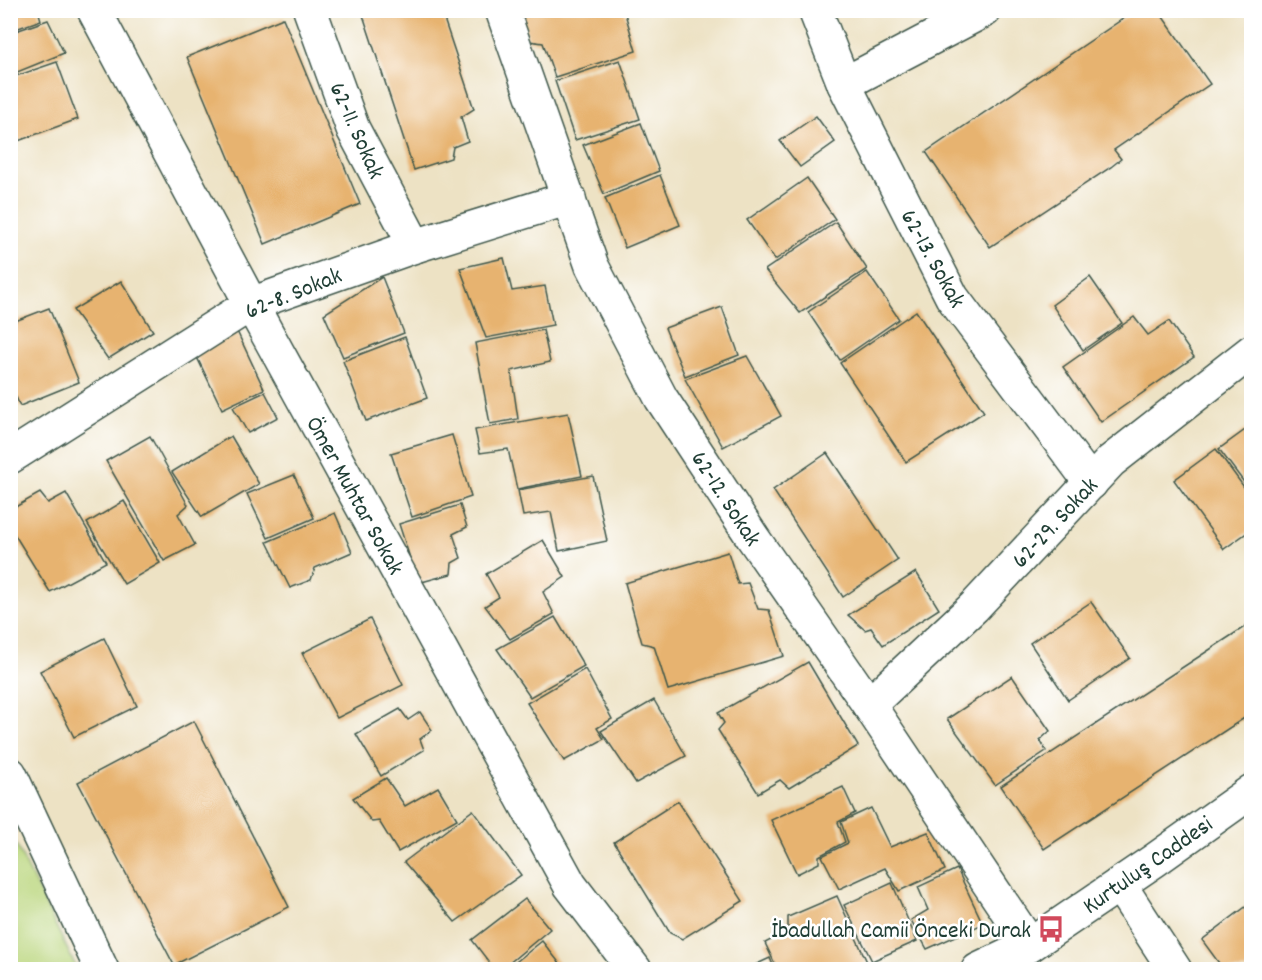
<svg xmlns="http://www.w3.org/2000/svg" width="1262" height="980" font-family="Dekko,sans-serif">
  <rect width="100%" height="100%" fill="#fff"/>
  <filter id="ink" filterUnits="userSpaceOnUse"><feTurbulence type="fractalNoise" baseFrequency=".0167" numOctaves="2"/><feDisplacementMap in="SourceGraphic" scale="12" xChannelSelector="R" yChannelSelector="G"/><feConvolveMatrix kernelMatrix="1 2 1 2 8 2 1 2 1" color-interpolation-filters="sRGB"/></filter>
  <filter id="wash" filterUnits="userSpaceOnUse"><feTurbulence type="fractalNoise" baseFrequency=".008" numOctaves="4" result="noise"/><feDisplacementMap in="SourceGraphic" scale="24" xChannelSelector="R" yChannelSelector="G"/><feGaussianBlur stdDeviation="1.35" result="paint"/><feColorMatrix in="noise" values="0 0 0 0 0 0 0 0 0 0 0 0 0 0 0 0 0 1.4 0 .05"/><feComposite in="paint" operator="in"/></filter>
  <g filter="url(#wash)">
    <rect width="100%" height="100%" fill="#ede2c4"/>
    <!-- green -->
    <path fill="#b9d57b" stroke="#6c8958" stroke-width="1.5" d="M11,834L77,969H11Z"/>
    <g id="blocks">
      <!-- building -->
      <g fill="#e7b370">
        <path d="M10,10H38L41,20L10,31Z"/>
        <path d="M365,10H441L474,109L461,117L468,141L453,147L451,158L414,170L362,12Z"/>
        <path d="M537,10H624L636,51L555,77L543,43L529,41L521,15Z"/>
        <path d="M1136,10H1158L1210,84L1114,150L1121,159L1111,167L990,247L926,152Z"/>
        <path d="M283,18L360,204L265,244L187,57Z"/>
        <path d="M48,20L64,53L10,75V33Z"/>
        <path d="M620,60L640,119L575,140L555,81Z"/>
        <path d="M57,62L78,119L10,144V78Z"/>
        <path d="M816,116L835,142L800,167L780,141Z"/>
        <path d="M641,123L659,171L604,194L583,145Z"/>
        <path d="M660,175L680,225L625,248L605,198Z"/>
        <path d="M807,178L835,219L775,260L747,220Z"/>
        <path d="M836,222L867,269L800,313L765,270Z"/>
        <path d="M504,258L512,291L545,286L553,325L486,338L460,268Z"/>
        <path d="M867,272L899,319L840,360L808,312Z"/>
        <path d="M382,277L404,333L343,357L324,314Z"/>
        <path d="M1090,277L1122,323L1083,350L1052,305Z"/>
        <path d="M121,281L153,331L108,359L73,310Z"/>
        <path d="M722,307L739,355L685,376L665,328Z"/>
        <path d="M49,308L79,382L20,406L10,383V323Z"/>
        <path d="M916,311L984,412L906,462L840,363Z"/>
        <path d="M1134,317L1148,335L1169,321L1194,357L1101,422L1063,367Z"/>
        <path d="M235,327L264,389L222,409L193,349Z"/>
        <path d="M543,330L550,362L511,371L518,419L490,424L475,343Z"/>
        <path d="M405,337L427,398L366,421L343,361Z"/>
        <path d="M747,356L781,416L723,447L685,379Z"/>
        <path d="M265,392L278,417L248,433L233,407Z"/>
        <path d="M568,413L582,476L517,489L508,449L480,453L475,430Z"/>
        <path d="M1252,425V493L1219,449Z"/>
        <path d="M452,435L471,497L412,517L391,453Z"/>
        <path d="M150,436L188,505L178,514L195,545L164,561L106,461Z"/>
        <path d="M231,436L259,484L202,517L172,472Z"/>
        <path d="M1216,449L1252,498V529L1224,549L1174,480Z"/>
        <path d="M827,453L898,560L843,597L773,490Z"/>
        <path d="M294,475L314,518L268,538L247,494Z"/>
        <path d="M593,476L607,541L559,551L551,512L523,516L518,490Z"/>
        <path d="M40,493L48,503L66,493L106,562L50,592L10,527V510Z"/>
        <path d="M124,501L160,563L124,584L87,523Z"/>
        <path d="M460,505L467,527L453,534L461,558L452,563L451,574L418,583L399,524Z"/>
        <path d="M335,513L352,552L315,568L311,580L290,588L267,542Z"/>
        <path d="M543,540L565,577L543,592L554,614L510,639L485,606L499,597L486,574Z"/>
        <path d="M728,552L738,584L748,583L758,609L769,610L784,656L668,690L654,646L642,643L625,583Z"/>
        <path d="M916,572L939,609L883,645L871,628L865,630L848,615Z"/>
        <path d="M1091,602L1130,658L1068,700L1030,643Z"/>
        <path d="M555,617L584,666L530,697L497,649Z"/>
        <path d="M370,619L403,685L337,718L302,653Z"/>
        <path d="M1252,622V713L1044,849L1001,786Z"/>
        <path d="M104,638L137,706L74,737L40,671Z"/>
        <path d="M808,662L858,746L789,788L780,780L758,793L718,730L724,723L718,713Z"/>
        <path d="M585,669L612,719L597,728L604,739L564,761L527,703Z"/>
        <path d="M1012,676L1050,731L1040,740L1046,751L995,785L947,719Z"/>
        <path d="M654,700L686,756L636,783L601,731Z"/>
        <path d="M400,709L408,720L420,712L432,730L420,739L424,750L381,776L356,734Z"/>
        <path d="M194,721L289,907L174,965L78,782Z"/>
        <path d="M386,778L405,806L438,787L457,819L398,852L379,821L372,822L353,798Z"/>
        <path d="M843,787L855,813L838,822L845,842L819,856V863L797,874L771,820Z"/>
        <path d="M678,801L743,901L682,939L670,933L614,842Z"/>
        <path d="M871,808L890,847L928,832L945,870L899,891L885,868L839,889L822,856L848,843L841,822Z"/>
        <path d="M473,810L521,875L455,922L404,862Z"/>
        <path d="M957,869L983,924L927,949L911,920L928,910L918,887Z"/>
        <path d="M892,883L917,941L872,961L844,905Z"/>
        <path d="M837,896L867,962L852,970H778L765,943L788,931V917Z"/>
        <path d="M525,899L550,929L501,970H495L472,940Z"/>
        <path d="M1252,902V970H1224L1202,940Z"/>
        <path d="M542,941L565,970H506Z"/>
        <path d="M770,958L775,970H744Z"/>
      </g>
    </g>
  </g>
  <g filter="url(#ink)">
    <use href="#blocks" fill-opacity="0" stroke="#3e564a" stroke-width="1.5"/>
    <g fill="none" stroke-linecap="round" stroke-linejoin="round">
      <defs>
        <g id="minor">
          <path d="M94,10L251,304L570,885L635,970"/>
          <path d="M310,10L353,129L415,246"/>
          <path d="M502,10L592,266L661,398L753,538L869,705L1030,945"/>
          <path d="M815,10L844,84L952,297L1091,483"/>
          <path d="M844,84L985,10"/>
          <path d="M10,457L251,304L415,246L569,198"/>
          <path d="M869,705L974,607L1111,461L1252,351"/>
          <path d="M10,774L102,970"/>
          <path d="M1119,884L1175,970"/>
        </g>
        <path id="tertiary" d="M978,970L1030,945L1155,860L1252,791"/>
      </defs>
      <!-- minor casing -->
      <use href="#minor" stroke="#3e564a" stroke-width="36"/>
      <!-- tertiary casing -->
      <use href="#tertiary" stroke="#3e564a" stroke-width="36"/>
      <!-- minor -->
      <use href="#minor" stroke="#fff" stroke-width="33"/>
      <!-- tertiary -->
      <use href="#tertiary" stroke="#fff" stroke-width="33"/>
    </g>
  </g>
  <!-- icons -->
  <defs>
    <symbol id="bus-bare" viewBox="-9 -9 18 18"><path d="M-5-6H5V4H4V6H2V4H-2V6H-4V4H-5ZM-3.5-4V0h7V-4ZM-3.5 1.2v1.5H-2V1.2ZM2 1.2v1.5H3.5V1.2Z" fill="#d1495b" stroke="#fff" stroke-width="2.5" paint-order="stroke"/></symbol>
  </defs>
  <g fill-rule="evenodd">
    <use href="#bus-bare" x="1032" y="910" width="38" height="38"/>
  </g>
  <g text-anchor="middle" stroke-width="5" stroke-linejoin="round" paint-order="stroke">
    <!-- street labels -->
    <g font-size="24" fill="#1f3d34" stroke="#fff">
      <text transform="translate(358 130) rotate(66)" y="8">62-11. Sokak</text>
      <text transform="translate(934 258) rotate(61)" y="8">62-13. Sokak</text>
      <text transform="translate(293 292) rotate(-22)" y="8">62-8. Sokak</text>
      <text transform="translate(356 495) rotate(61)" y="8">Ömer Muhtar Sokak</text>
      <text transform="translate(727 498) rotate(57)" y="8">62-12. Sokak</text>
      <text transform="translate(1054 522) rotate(-47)" y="8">62-29. Sokak</text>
      <text transform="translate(1147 864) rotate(-35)" y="8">Kurtuluş Caddesi</text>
    </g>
    <!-- poi labels -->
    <g font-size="24" fill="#1f3d34" stroke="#fff" text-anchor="end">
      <text x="1031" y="937">İbadullah Camii Önceki Durak</text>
    </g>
  </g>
  <!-- margin -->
  <rect width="1262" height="980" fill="none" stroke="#fff" stroke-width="36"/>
</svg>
